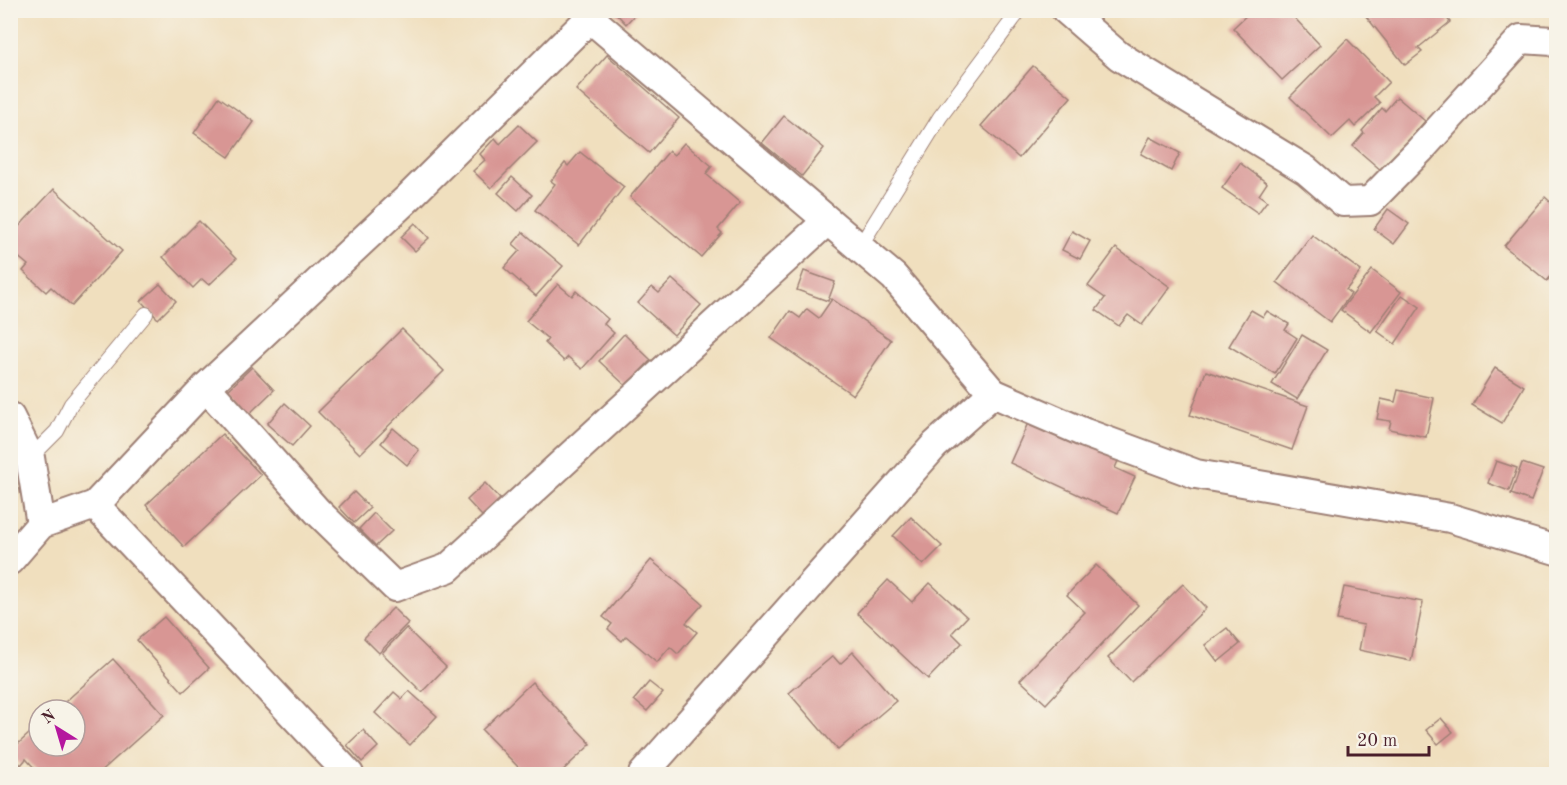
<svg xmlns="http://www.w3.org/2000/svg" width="1567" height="785" font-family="'Old Standard TT',serif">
  <rect width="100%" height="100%" fill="#f7f3e8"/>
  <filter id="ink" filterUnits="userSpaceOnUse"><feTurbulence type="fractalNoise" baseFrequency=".0167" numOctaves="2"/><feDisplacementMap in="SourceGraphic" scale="12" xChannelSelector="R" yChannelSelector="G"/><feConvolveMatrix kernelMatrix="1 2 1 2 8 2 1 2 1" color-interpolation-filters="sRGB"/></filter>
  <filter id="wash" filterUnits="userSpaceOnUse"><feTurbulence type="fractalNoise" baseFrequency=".008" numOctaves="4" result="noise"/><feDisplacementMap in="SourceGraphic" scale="24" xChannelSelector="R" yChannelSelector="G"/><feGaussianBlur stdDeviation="1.35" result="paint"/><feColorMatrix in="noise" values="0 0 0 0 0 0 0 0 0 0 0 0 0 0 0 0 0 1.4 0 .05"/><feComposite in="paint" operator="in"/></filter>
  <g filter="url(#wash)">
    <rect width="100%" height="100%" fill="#f0dfbe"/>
    <g id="blocks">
      <!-- building -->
      <g fill="#d89694">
        <path d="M613,10H639L626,24Z"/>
        <path d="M1252,10H1287L1320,45L1282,80L1233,28Z"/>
        <path d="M1361,10H1440L1450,22L1418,48L1422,52L1405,65Z"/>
        <path d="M1347,39L1389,82L1374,97L1380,103L1355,127L1350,121L1332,138L1290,97Z"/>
        <path d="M607,55L679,118L649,153L576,90Z"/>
        <path d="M1033,66L1071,97L1019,158L981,126Z"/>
        <path d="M219,97L254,122L229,157L194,133Z"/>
        <path d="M1397,97L1425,121L1382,171L1353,146L1364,133L1362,131L1382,108L1385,111Z"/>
        <path d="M784,116L824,148L802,176L762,143Z"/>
        <path d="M519,125L537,142L491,188L473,171L485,160L480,154L495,138L500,144Z"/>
        <path d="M1150,137L1180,153L1171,171L1141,154Z"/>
        <path d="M684,143L712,166L706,174L740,203L718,229L722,233L701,257L630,197L669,151L674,155Z"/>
        <path d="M580,152L624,187L579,245L535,210L555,184L551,181L565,163L568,166Z"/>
        <path d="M1240,163L1267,183L1259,195L1267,201L1258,213L1222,188Z"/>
        <path d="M512,177L532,195L518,211L498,193Z"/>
        <path d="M54,189L122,251L72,306L51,287L46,292L23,271L28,265L10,250V236Z"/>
        <path d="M1545,197L1556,207V270L1547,281L1504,246Z"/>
        <path d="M1388,209L1409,224L1394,244L1374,229Z"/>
        <path d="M199,221L236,259L209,285L202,279L193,288L163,257Z"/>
        <path d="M415,223L429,238L415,251L401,237Z"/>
        <path d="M1072,231L1090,241L1080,259L1062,250Z"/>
        <path d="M523,232L563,266L536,296L504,268L520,250L513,244Z"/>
        <path d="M1312,235L1361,271L1346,290L1351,294L1330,322L1277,282Z"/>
        <path d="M1116,248L1170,287L1142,325L1128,315L1119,326L1096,310L1105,298L1088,286Z"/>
        <path d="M1372,270L1401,292L1371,332L1341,310Z"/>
        <path d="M804,271L835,282L828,301L797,290Z"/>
        <path d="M672,279L701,305L674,335L638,303L652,287L659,293Z"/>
        <path d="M160,284L176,301L158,319L141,301Z"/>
        <path d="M558,284L572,296L576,291L608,319L604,324L614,333L582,369L568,357L564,361L545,343L548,339L526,321Z"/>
        <path d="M1402,295L1420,307L1395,344L1377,331Z"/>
        <path d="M832,299L891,340L853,395L771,338L790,311L800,318L807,309L819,318Z"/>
        <path d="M1251,310L1263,317L1267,311L1289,324L1285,330L1297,338L1275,374L1229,346Z"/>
        <path d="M402,329L444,371L360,454L318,412Z"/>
        <path d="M624,334L651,360L626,386L599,361Z"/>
        <path d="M1302,335L1327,350L1297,399L1272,384Z"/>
        <path d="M252,367L274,390L248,415L226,392Z"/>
        <path d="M1495,368L1524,386L1502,423L1472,405Z"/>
        <path d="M1206,371L1308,406L1292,450L1190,415Z"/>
        <path d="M1398,390L1434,398L1426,437L1389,429L1391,421L1377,419L1381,399L1395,402Z"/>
        <path d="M285,403L310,426L292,446L267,424Z"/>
        <path d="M1032,414L1121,454L1115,468L1135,477L1118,513L1010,463Z"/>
        <path d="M393,428L419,450L407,465L381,443Z"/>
        <path d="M222,434L261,475L184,547L146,505Z"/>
        <path d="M1496,461L1517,468L1509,491L1488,483Z"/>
        <path d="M1522,463L1543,470L1531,501L1511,494Z"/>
        <path d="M485,483L500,499L482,516L467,500Z"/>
        <path d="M1556,490V509L1550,507Z"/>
        <path d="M354,492L370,508L354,523L339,507Z"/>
        <path d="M374,513L392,531L376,546L359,529Z"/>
        <path d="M911,517L942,546L923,565L893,536Z"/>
        <path d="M651,560L703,604L686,623L697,632L678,654L670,647L657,662L626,636L622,641L608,629L612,624L603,617Z"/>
        <path d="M1096,565L1138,605L1046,704L1020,680L1085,612L1067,595Z"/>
        <path d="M888,580L912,602L930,583L967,617L952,633L962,643L928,679L857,613Z"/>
        <path d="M1183,584L1206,608L1131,682L1108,658Z"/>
        <path d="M1344,587L1423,602L1411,661L1359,650L1364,625L1337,620Z"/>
        <path d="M393,608L408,623L379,653L364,638Z"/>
        <path d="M164,617L209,668L183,692L137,640Z"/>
        <path d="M406,628L446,667L422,692L382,653Z"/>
        <path d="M1227,628L1240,644L1218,662L1205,645Z"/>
        <path d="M853,652L896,701L838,750L789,693L833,656L840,664Z"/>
        <path d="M113,659L164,715L98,774H40L26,759L21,765L10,753V751L39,725V746H75V710H56Z"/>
        <path d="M532,682L591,744L559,774H525L482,730Z"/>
        <path d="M649,682L663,693L647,711L634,700Z"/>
        <path d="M409,691L437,716L410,745L375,713L394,692L402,699Z"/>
        <path d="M1441,718L1453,732L1438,744L1426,730Z"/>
        <path d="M363,730L378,747L362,762L347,745Z"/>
      </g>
    </g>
  </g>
  <g filter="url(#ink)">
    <use href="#blocks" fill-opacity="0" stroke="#9d7f74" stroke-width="1.5"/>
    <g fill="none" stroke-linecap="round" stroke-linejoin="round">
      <defs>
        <g id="lane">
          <path d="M859,248L940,117L1020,10"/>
          <path d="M30,458L57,431L71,404L146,314"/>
        </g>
        <g id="street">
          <path d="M1066,10L1119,56L1306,170L1343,202L1370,201L1420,150L1521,39L1553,41L1556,43"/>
          <path d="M590,18L894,277L993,393L935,445L643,774"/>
          <path d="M206,387L317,511L395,587L448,568L827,221"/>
          <path d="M993,393L1085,433L1196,474L1450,518L1556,550"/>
          <path d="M10,417L30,458L41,524"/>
          <path d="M95,505L349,774"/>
          <path d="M10,560L41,524L95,505L206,387L408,198L590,18L595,10"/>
        </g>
      </defs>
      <!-- lane casing -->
      <use href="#lane" stroke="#9d7f74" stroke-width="16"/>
      <!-- street casing -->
      <use href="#street" stroke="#9d7f74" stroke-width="32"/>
      <!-- lane -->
      <use href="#lane" stroke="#fff" stroke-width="14"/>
      <!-- street -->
      <use href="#street" stroke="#fff" stroke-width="28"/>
    </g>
  </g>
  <!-- margin -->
  <rect width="1567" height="785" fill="none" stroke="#f7f3e8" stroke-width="36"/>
  <!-- north arrow -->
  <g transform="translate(57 728) rotate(323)"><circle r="28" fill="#f7f3e8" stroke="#b29e9c" stroke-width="1.5"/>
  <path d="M0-4.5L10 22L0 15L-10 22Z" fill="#b5179e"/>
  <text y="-9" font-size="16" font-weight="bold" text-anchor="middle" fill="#4a1f2b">N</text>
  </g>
  <!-- scale -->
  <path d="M1348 746v9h81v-9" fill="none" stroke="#4a1f2b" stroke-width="3"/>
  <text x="1357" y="746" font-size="18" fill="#4a1f2b" stroke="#f7f3e8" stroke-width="4.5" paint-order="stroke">20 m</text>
</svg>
